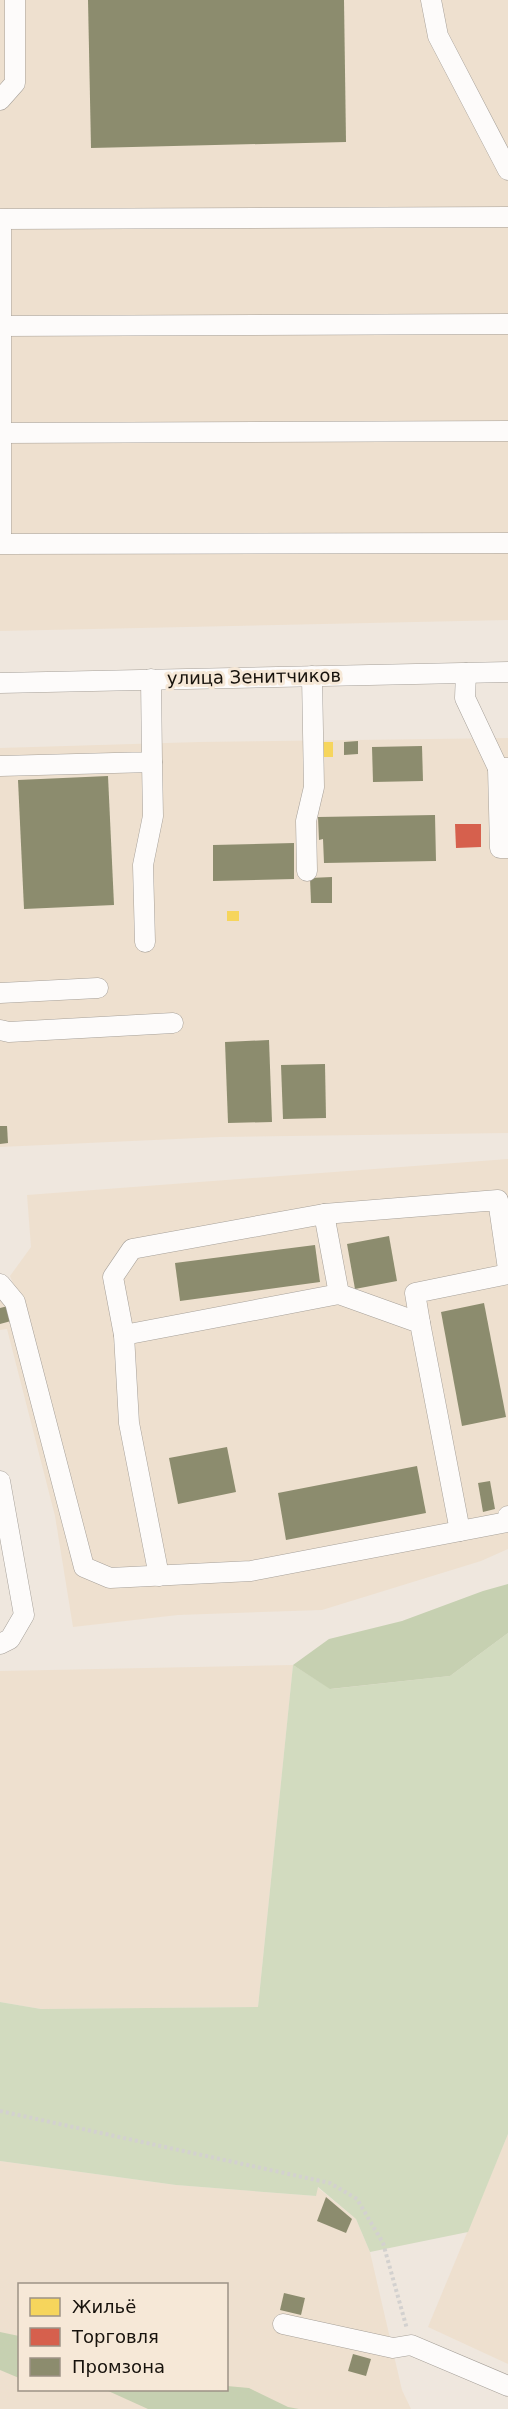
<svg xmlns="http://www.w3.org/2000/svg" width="508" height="2409" font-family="'DejaVu Sans',sans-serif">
  <rect width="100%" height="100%" fill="#efe7de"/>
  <!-- built -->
  <g fill="#eee0cf" fill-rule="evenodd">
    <path d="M0,0H508V620L0,631Z"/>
    <path d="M508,738V1133L220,1137L0,1147V748L199,742Z"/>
    <path d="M508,1159V1549L481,1561L322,1610L178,1615L73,1627L55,1516L7,1329L0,1330V1295L15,1288L10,1276L31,1247L27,1195Z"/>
    <path d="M293,1665L258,2007L41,2009L0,2002V1671Z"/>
    <path d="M508,2134V2364L428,2327Z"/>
    <path d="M0,2161L176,2185L315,2196L317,2187L356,2219L370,2252L402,2390L411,2409H0ZM20,2284H226V2390H20Z"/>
  </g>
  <!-- green -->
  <path fill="#d2dbbf" d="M508,1633V2134L468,2232L370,2252L356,2219L318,2187L316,2196L176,2185L0,2161V2002L41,2009L258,2007L293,1665L331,1689L450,1676Z"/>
  <!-- forest -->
  <g fill="#c6d0b1">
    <path d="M508,1584V1633L450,1676L330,1689L293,1665L329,1639L402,1621L483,1591Z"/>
    <path d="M0,2332L19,2336V2378L0,2370Z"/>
    <path d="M227,2386L249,2388L288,2407L299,2409H148L106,2390H226Z"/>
  </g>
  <!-- homes -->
  <g fill="#f6d55c">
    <rect x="323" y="742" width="10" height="15"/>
    <rect x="227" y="911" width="12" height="10"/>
  </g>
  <!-- shops -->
  <path fill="#d6604d" d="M455,824H481V847L456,848Z"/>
  <!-- industry -->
  <g fill="#8c8c6e">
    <path d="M88,0H344L346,142L91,148Z"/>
    <path d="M358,741V754L344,755V742Z"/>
    <path d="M422,746L423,781L373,782L372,747Z"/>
    <path d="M108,776L114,905L24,909L18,780Z"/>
    <path d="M435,815L436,861L324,863L323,839L319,840L318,817Z"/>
    <path d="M294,843V879L213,881V845Z"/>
    <path d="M332,877V903H311L310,878Z"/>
    <path d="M269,1040L272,1122L228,1123L225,1042Z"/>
    <path d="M325,1064L326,1118L283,1119L281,1065Z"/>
    <path d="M0,1126H7L8,1143L0,1144Z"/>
    <path d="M389,1236L397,1281L355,1289L347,1244Z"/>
    <path d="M315,1245L320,1282L180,1301L175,1263Z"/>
    <path d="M484,1303L506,1417L462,1426L441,1312Z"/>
    <path d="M8,1306L11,1321L0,1324V1308Z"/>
    <path d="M227,1447L236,1492L178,1504L169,1458Z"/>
    <path d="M417,1466L426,1513L286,1540L278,1493Z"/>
    <path d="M490,1481L495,1509L483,1512L478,1483Z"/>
    <path d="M326,2197L352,2219L346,2233L317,2221Z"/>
    <path d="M284,2293L305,2298L301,2315L280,2310Z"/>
    <path d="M353,2354L371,2359L366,2376L348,2371Z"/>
  </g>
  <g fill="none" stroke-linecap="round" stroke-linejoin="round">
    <defs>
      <g id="minor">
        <path d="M431,0L438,36L508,170"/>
        <path d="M0,100L15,83V0"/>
        <path d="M508,217L1,219V544L508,543"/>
        <path d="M1,326L508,324"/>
        <path d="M1,433L508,431"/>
        <path d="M466,673L465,698L498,768H508"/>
        <path d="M0,683L508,672"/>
        <path d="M0,766L152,762L151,679"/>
        <path d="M498,768L500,848H508"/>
        <path d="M307,871L306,821L314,787L312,676"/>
        <path d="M145,942L143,865L153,816L152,762"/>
        <path d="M0,993L98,988"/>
        <path d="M0,1030L9,1032L173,1023"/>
        <path d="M324,1214L339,1294"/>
        <path d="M0,1284L15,1302L84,1567L110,1578L251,1571L507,1522L508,1516"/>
        <path d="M420,1323L415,1293L508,1274"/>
        <path d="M124,1335L113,1277L132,1249L324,1214L498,1200L508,1269"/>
        <path d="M0,1481L24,1615L10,1639L0,1644"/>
        <path d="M159,1576L129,1423L124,1335L339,1294L420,1323L460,1531"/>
        <path d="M283,2324L393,2348L411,2345L508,2386"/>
      </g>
    </defs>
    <!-- minor casing -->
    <use href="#minor" stroke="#a6a099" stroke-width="21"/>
    <!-- path -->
    <path stroke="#d3d1cf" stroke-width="4" stroke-dasharray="3 3" stroke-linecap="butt" d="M0,2111L330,2183L357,2199L383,2243L407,2329"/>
    <!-- minor -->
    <use href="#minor" stroke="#fdfbfa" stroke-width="20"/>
  </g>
  <g text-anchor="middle" stroke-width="6" stroke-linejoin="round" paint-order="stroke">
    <!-- street labels -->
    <g font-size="18" fill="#17120c" stroke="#f6e8d7">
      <text transform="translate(254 677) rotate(-1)" y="6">улица Зенитчиков</text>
    </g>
  </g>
  <!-- legend -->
  <rect x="18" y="2283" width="210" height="108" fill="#f6e8d7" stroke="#9d9286" stroke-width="1.5"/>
  <rect x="30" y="2298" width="30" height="18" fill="#f6d55c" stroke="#9d9286" stroke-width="1.5"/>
  <text x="72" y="2313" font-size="18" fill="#17120c">Жильё</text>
  <rect x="30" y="2328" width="30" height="18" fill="#d6604d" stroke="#9d9286" stroke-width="1.5"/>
  <text x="72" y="2343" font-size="18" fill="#17120c">Торговля</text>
  <rect x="30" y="2358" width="30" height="18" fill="#8c8c6e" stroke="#9d9286" stroke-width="1.5"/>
  <text x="72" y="2373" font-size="18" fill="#17120c">Промзона</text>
</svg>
